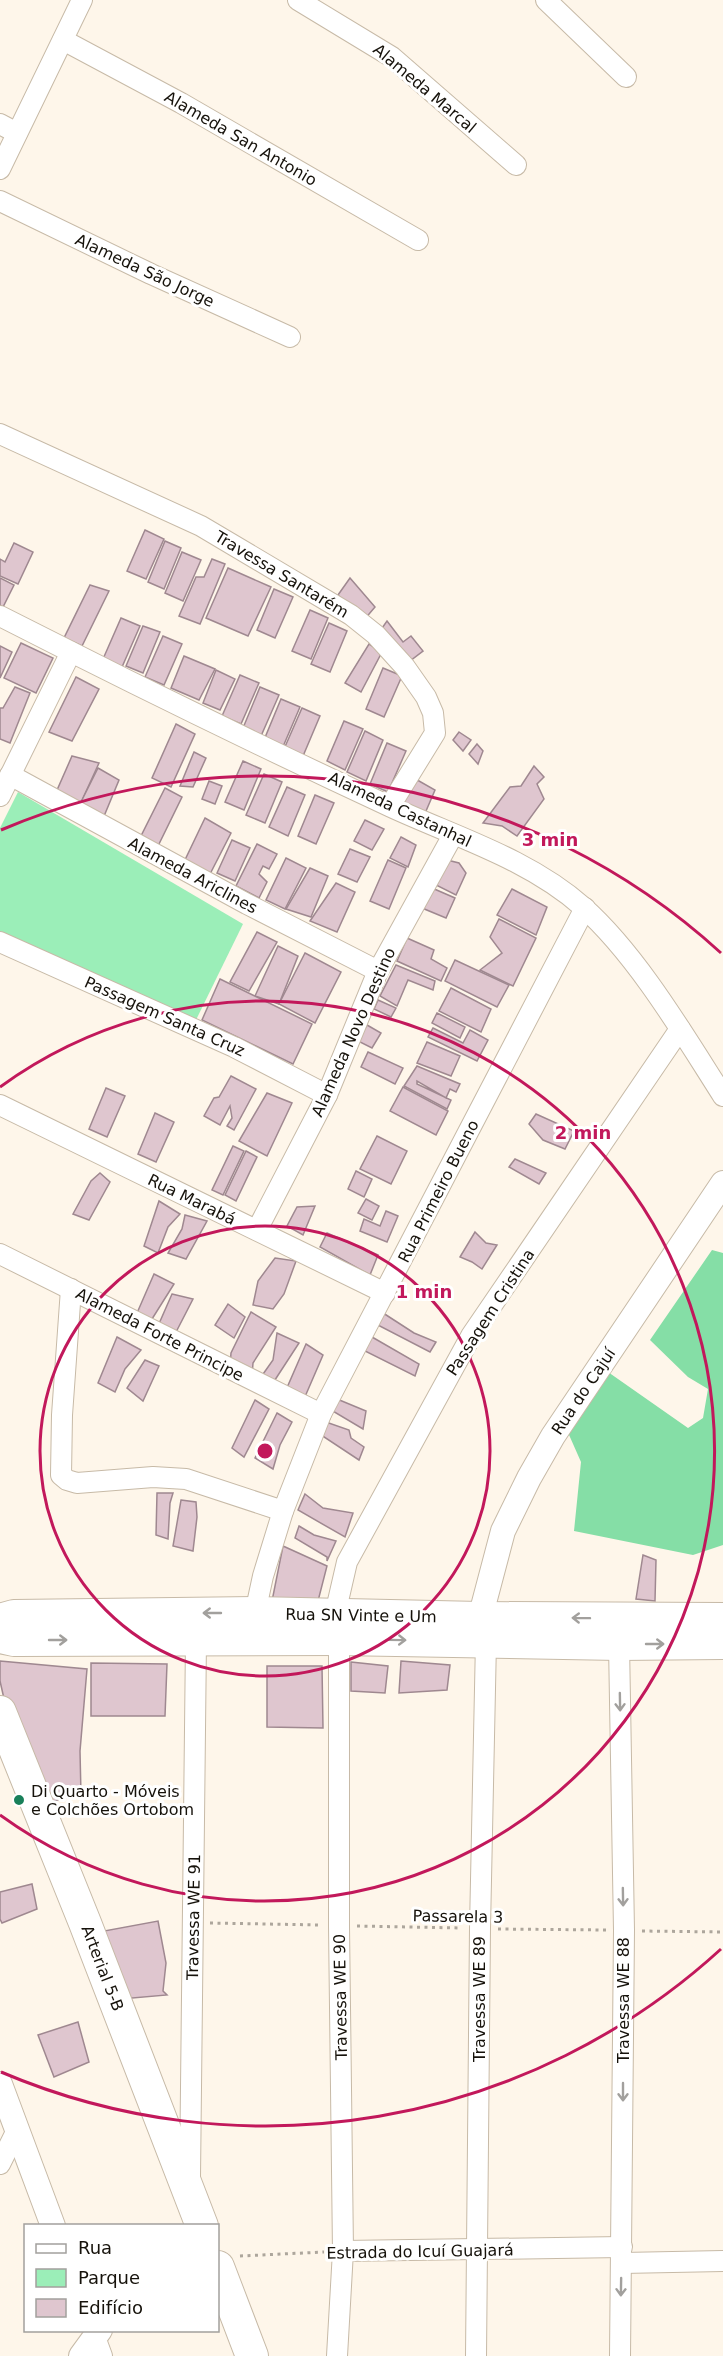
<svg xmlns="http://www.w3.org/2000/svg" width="723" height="2356" font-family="'DejaVu Sans',sans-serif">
  <rect width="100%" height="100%" fill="#fef6ea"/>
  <!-- green -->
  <path fill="#9beeb8" d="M18,792L243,924L194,1024L0,935V828Z"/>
  <!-- forest -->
  <path fill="#85dea6" d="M712,1250L723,1253V1545L693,1555L574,1531L581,1462L566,1428L608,1372L688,1428L703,1418L708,1389L688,1377L650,1340Z"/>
  <!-- building -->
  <g fill="#dfc6cf" stroke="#9f8890" stroke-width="1.5">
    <path d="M145,530L164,539L146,579L127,571Z"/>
    <path d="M165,541L181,548L164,589L148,582Z"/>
    <path d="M14,543L33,552L18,584L0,576V559L5,562Z"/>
    <path d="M182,552L201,560L183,601L165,593Z"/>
    <path d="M212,559L225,564L200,624L179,616L196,577H204Z"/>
    <path d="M228,568L271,587L248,636L206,618Z"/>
    <path d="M0,578L14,585L3,607L0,606Z"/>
    <path d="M350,578L375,607L364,620L338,595Z"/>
    <path d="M90,585L109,591L82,646L64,638Z"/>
    <path d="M274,589L293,597L275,638L257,630Z"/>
    <path d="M310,610L328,618L311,659L292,651Z"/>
    <path d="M121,618L140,626L122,667L103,659Z"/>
    <path d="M387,621L403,642L411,636L423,651L406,664L380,631Z"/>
    <path d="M329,623L347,631L330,672L311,664Z"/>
    <path d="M143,626L160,632L143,673L126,666Z"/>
    <path d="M163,636L182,644L164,685L145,677Z"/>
    <path d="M21,643L53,658L36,693L4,678Z"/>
    <path d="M369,644L382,652L361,692L345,683Z"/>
    <path d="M0,646L12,652L0,678Z"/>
    <path d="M184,656L215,669L199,700L171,688Z"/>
    <path d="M383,668L402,676L384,717L366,709Z"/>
    <path d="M216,670L235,679L220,710L203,703Z"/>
    <path d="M240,675L259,683L241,724L222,716Z"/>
    <path d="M76,677L99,689L72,741L49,732Z"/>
    <path d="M15,687L30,693L10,743L0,739V708H3Z"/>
    <path d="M260,687L279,695L261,736L243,728Z"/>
    <path d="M281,699L300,707L282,749L264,740Z"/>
    <path d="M302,708L320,716L303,756L284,749Z"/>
    <path d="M344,721L363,729L345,770L327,761Z"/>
    <path d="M176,724L195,734L171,787L152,778Z"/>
    <path d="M365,731L383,740L366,781L347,772Z"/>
    <path d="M459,732L471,740L463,751L453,740Z"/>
    <path d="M387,743L406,751L388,792L370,784Z"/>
    <path d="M477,744L483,751L478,764L469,754Z"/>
    <path d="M194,752L206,758L193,787L180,786Z"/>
    <path d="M72,756L99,763L78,809L54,797Z"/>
    <path d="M243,761L261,769L244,810L225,802Z"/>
    <path d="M534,766L544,777L537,784L544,799L517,836L502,826L483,823L510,787L521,786Z"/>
    <path d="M98,768L119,780L102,821L76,812Z"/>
    <path d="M264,774L282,782L265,823L246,815Z"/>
    <path d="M412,777L435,790L423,818L398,806Z"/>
    <path d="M209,781L222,786L215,804L202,799Z"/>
    <path d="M287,787L305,795L288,836L269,827Z"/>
    <path d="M165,788L182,797L157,848L139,840Z"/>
    <path d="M315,795L334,803L316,844L298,836Z"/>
    <path d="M205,818L231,833L209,876L184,862Z"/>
    <path d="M365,820L384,829L372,850L354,841Z"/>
    <path d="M401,837L416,845L408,867L390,858Z"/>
    <path d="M232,840L250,848L235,881L217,873Z"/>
    <path d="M257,844L277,854L269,869L263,866L259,874L267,882L259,898L236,886Z"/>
    <path d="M350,849L370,857L357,882L338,874Z"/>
    <path d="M286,858L306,868L285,909L266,900Z"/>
    <path d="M388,860L406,868L389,909L370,901Z"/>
    <path d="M447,860L459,863L466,873L456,895L434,884Z"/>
    <path d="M310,868L328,876L311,917L286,909Z"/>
    <path d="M336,883L355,892L337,932L310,921Z"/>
    <path d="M432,888L455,898L446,918L422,908Z"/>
    <path d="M512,889L547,907L536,935L497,915Z"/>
    <path d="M499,919L536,938L513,986L480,970L502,953L490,937Z"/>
    <path d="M257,932L277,942L249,991L230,982Z"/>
    <path d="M407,938L434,950L431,959L447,968L441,981L397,961Z"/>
    <path d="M278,946L298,956L279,1004L255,996Z"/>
    <path d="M305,953L341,972L315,1023L279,1004Z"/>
    <path d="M455,960L509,985L497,1007L445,981Z"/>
    <path d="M396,965L435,981L433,990L408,980L397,1006L380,996Z"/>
    <path d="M220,979L312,1024L293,1064L202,1020Z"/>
    <path d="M451,988L491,1009L481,1032L439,1011Z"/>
    <path d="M378,1000L396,1008L391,1017L374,1009Z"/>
    <path d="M437,1013L465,1027L460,1038L432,1023Z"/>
    <path d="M367,1025L381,1033L372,1048L358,1041Z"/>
    <path d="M433,1028L463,1043L470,1030L488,1040L477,1061L428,1037Z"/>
    <path d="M427,1042L460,1056L451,1076L417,1063Z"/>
    <path d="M368,1052L403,1068L395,1084L361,1067Z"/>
    <path d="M417,1066L460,1084L456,1092L450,1089L446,1098L417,1081V1084L451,1100L447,1109L404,1086Z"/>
    <path d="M231,1076L256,1089L234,1130L227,1126L232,1118L230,1106L220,1125L204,1116L214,1098L219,1097Z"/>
    <path d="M403,1087L448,1111L436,1135L390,1111Z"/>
    <path d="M106,1088L125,1096L107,1137L89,1129Z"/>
    <path d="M267,1093L292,1103L267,1156L239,1141Z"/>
    <path d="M155,1113L174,1122L156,1162L138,1154Z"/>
    <path d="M536,1114L574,1131L565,1149L543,1140L529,1124Z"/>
    <path d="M377,1136L407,1151L391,1184L360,1169Z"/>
    <path d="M233,1146L244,1151L223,1195L212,1190Z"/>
    <path d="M246,1151L257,1157L236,1201L225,1195Z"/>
    <path d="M515,1159L546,1173L539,1184L509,1167Z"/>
    <path d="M356,1171L372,1179L364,1197L348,1189Z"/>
    <path d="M100,1173L110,1182L89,1220L73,1214L91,1181Z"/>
    <path d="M366,1199L379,1206L372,1220L358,1213Z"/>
    <path d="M159,1201L180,1214L168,1227L158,1253L144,1246Z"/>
    <path d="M315,1206L303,1235L287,1226L297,1207Z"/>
    <path d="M386,1211L398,1216L387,1242L360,1231L364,1219L380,1226Z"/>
    <path d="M185,1215L207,1221L186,1259L168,1253L182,1229Z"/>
    <path d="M475,1232L486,1243L497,1245L482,1269L472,1262L460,1257Z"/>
    <path d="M327,1233L378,1255L370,1275L320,1247Z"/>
    <path d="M275,1258L296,1261L284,1294L273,1309L253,1305L258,1281Z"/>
    <path d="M154,1274L174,1284L152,1319L137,1313Z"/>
    <path d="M172,1294L193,1299L174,1336L158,1326Z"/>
    <path d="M228,1304L245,1317L234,1338L215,1325Z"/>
    <path d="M380,1311L414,1333L436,1342L430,1352L372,1322Z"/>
    <path d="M251,1312L276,1327L253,1363L252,1376L230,1366L231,1353Z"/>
    <path d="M277,1333L299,1343L271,1386L261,1377L273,1360Z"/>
    <path d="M117,1337L141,1350L125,1369L115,1392L98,1383Z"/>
    <path d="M372,1337L419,1364L415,1376L363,1350Z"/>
    <path d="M306,1344L323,1355L304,1399L286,1390Z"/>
    <path d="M145,1360L159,1366L143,1401L127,1388Z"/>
    <path d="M337,1399L366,1411L363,1429L331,1410Z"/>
    <path d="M255,1400L269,1409L244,1457L232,1448Z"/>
    <path d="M277,1413L292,1422L280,1445L273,1469L255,1458Z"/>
    <path d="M323,1421L349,1430L351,1438L364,1447L359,1460L318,1433Z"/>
    <path d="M157,1493H173L170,1503L168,1539L156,1535Z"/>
    <path d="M305,1494L323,1508L353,1513L345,1537L298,1510Z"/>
    <path d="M181,1500L196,1502L197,1517L193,1551L173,1546Z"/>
    <path d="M299,1526L314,1535L336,1541L327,1561V1557L295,1538Z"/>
    <path d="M283,1546L327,1566L318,1601H272Z"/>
    <path d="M643,1555L656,1560L655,1601L636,1599Z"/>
    <path d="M0,1661L87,1669L80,1751L81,1795L44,1803L5,1703L0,1681Z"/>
    <path d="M401,1661L450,1665L447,1690L399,1693Z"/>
    <path d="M351,1662L388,1666L385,1693L351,1691Z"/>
    <path d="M91,1663L167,1664L165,1716H91Z"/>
    <path d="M267,1666H322L323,1728L267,1727Z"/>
    <path d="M32,1884L37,1909L2,1923L0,1919V1892Z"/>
    <path d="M158,1921L166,1963L163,1991L167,1995L121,1999L104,1931Z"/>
    <path d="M78,2022L89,2062L54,2077L38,2035Z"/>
  </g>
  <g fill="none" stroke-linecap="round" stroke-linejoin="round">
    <defs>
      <g id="minor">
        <path d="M298,0L392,57L516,165"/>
        <path d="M546,0L626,77"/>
        <path d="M63,40L181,103L418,240"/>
        <path d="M0,124L17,133"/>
        <path d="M0,169L82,0"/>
        <path d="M0,201L151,274L290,337"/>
        <path d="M0,434L201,526L351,615L376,635L405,667L426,697L433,713L435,733L390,806"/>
        <path d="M0,616C129,682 260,746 391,807C456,837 529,859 583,907C637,955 684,1035 723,1096"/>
        <path d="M10,775L247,904L378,971"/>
        <path d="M0,796L71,652"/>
        <path d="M0,942L234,1047L327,1095"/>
        <path d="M0,1105L385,1293"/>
        <path d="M257,1230L327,1095L378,971L453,835"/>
        <path d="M0,1254L321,1414"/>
        <path d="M71,1289L62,1415L61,1475L67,1480L77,1483L153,1477L186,1479L283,1511"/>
        <path d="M255,1613L263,1576L283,1511L321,1414L585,908"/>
        <path d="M335,1614L347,1562L471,1336L680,1029"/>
        <path d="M619,1644L624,1930L620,2356"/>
        <path d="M0,2164L17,2130"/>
        <path d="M190,2177L196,1640"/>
        <path d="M343,2251L622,2247"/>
        <path d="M622,2263L723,2261"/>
        <path d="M95,2337L102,2356"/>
        <path d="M337,2356L343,2251L339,1926V1639"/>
        <path d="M476,2356L480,1928L486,1641"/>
      </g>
      <g id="tertiary">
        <path d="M480,1618L503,1531L529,1478L553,1436L723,1183"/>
        <path d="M0,2084L53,2226"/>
        <path d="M81,2356L100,2330"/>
      </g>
      <g id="primary">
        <path d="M0,1620L14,1616L255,1613L480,1618L723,1619"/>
        <path d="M0,1637L14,1640L339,1639L619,1644L723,1643"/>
        <path d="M0,1712L85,1923L202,2226"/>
        <path d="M218,2267L252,2356"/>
      </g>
    </defs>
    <!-- minor casing -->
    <use href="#minor" stroke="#c7baa7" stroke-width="22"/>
    <!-- tertiary casing -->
    <use href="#tertiary" stroke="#c7baa7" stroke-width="26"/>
    <!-- primary casing -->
    <use href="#primary" stroke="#c7baa7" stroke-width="34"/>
    <!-- path -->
    <g stroke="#ada69c" stroke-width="3" stroke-dasharray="3 4.5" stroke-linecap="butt">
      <path d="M210,1923L321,1925"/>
      <path d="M357,1926L462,1928"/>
      <path d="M498,1929L606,1930"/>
      <path d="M642,1931L723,1932"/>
      <path d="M240,2256L324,2252"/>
    </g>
    <!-- minor -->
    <use href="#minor" stroke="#fff" stroke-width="20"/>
    <!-- tertiary -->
    <use href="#tertiary" stroke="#fff" stroke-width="24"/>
    <!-- primary -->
    <use href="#primary" stroke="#fff" stroke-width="32"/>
  </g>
  <!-- one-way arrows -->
  <defs><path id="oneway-shaft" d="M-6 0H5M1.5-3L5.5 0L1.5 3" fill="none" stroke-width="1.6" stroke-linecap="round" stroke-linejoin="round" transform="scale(1.5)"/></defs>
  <g stroke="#a2a09d">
    <use href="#oneway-shaft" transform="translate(212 1613) rotate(180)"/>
    <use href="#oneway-shaft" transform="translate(581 1618) rotate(-179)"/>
    <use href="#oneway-shaft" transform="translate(58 1640)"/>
    <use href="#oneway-shaft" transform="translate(397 1640) rotate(1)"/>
    <use href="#oneway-shaft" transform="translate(655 1644)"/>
    <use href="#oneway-shaft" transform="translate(620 1702) rotate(89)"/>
    <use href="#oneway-shaft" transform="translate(623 1897) rotate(89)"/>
    <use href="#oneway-shaft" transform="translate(623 2092) rotate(90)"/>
    <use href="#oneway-shaft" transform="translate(621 2287) rotate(91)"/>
  </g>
  <!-- distance rings -->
  <g fill="none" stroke="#c2185b" stroke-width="3">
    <circle cx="265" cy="1451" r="225"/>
    <path d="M0 1087A450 450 0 1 1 0 1815"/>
    <path d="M721 1949A675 675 0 0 1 1 2072M1 830A675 675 0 0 1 721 953"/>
  </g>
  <!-- markers -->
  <circle fill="#19805a" stroke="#fff" stroke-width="2" cx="19" cy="1800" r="6"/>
  <g text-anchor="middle" stroke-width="6" stroke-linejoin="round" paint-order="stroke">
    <!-- street labels -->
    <g font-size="16" fill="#16120b" stroke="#fff">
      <text transform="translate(425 88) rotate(40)" y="6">Alameda Marcal</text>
      <text transform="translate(241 138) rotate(30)" y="6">Alameda San Antonio</text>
      <text transform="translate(145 270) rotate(25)" y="6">Alameda São Jorge</text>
      <text transform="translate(282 574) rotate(31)" y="6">Travessa Santarém</text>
      <text transform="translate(400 809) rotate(25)" y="6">Alameda Castanhal</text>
      <text transform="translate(193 875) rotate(28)" y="6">Alameda Ariclines</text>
      <text transform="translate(165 1016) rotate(24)" y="6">Passagem Santa Cruz</text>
      <text transform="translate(353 1032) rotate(-66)" y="6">Alameda Novo Destino</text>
      <text transform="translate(438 1191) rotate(-63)" y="6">Rua Primeiro Bueno</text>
      <text transform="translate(192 1199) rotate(26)" y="6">Rua Marabá</text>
      <text transform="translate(490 1312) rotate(-57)" y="6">Passagem Cristina</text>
      <text transform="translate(160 1334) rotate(27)" y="6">Alameda Forte Principe</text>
      <text transform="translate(583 1391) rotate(-56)" y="6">Rua do Cajuí</text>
      <text transform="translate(361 1615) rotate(1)" y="6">Rua SN Vinte e Um</text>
      <text transform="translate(458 1916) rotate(1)" y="6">Passarela 3</text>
      <text transform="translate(193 1917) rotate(-89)" y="6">Travessa WE 91</text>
      <text transform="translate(103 1968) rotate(69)" y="6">Arterial 5-B</text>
      <text transform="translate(340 1997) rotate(-91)" y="6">Travessa WE 90</text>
      <text transform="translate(479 1999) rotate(-90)" y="6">Travessa WE 89</text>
      <text transform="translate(623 2000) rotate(-90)" y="6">Travessa WE 88</text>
      <text transform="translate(420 2251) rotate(-1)" y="6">Estrada do Icuí Guajará</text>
    </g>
    <!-- poi labels -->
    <g font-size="16" fill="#16120b" stroke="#fff" text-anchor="start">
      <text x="31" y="1797">Di Quarto - Móveis<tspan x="31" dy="18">e Colchões Ortobom</tspan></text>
    </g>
  </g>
  <circle cx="265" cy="1451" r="9" fill="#c2185b" stroke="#fff" stroke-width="3"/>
  <g font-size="18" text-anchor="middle" font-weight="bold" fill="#c2185b" stroke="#fff" stroke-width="6" stroke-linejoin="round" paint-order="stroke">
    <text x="550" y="846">3 min</text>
    <text x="583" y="1139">2 min</text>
    <text x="424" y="1298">1 min</text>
  </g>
  <!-- legend -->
  <rect x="24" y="2224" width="195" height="108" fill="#ffffff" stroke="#a2a09d" stroke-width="1.5"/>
  <rect x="36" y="2244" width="30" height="9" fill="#ffffff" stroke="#a2a09d" stroke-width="1.5"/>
  <text x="78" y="2254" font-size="18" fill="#16120b">Rua</text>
  <rect x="36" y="2269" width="30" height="18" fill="#9beeb8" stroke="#a2a09d" stroke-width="1.5"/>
  <text x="78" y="2284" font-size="18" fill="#16120b">Parque</text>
  <rect x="36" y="2299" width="30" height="18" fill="#dfc6cf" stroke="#a2a09d" stroke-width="1.5"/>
  <text x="78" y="2314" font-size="18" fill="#16120b">Edifício</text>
</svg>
